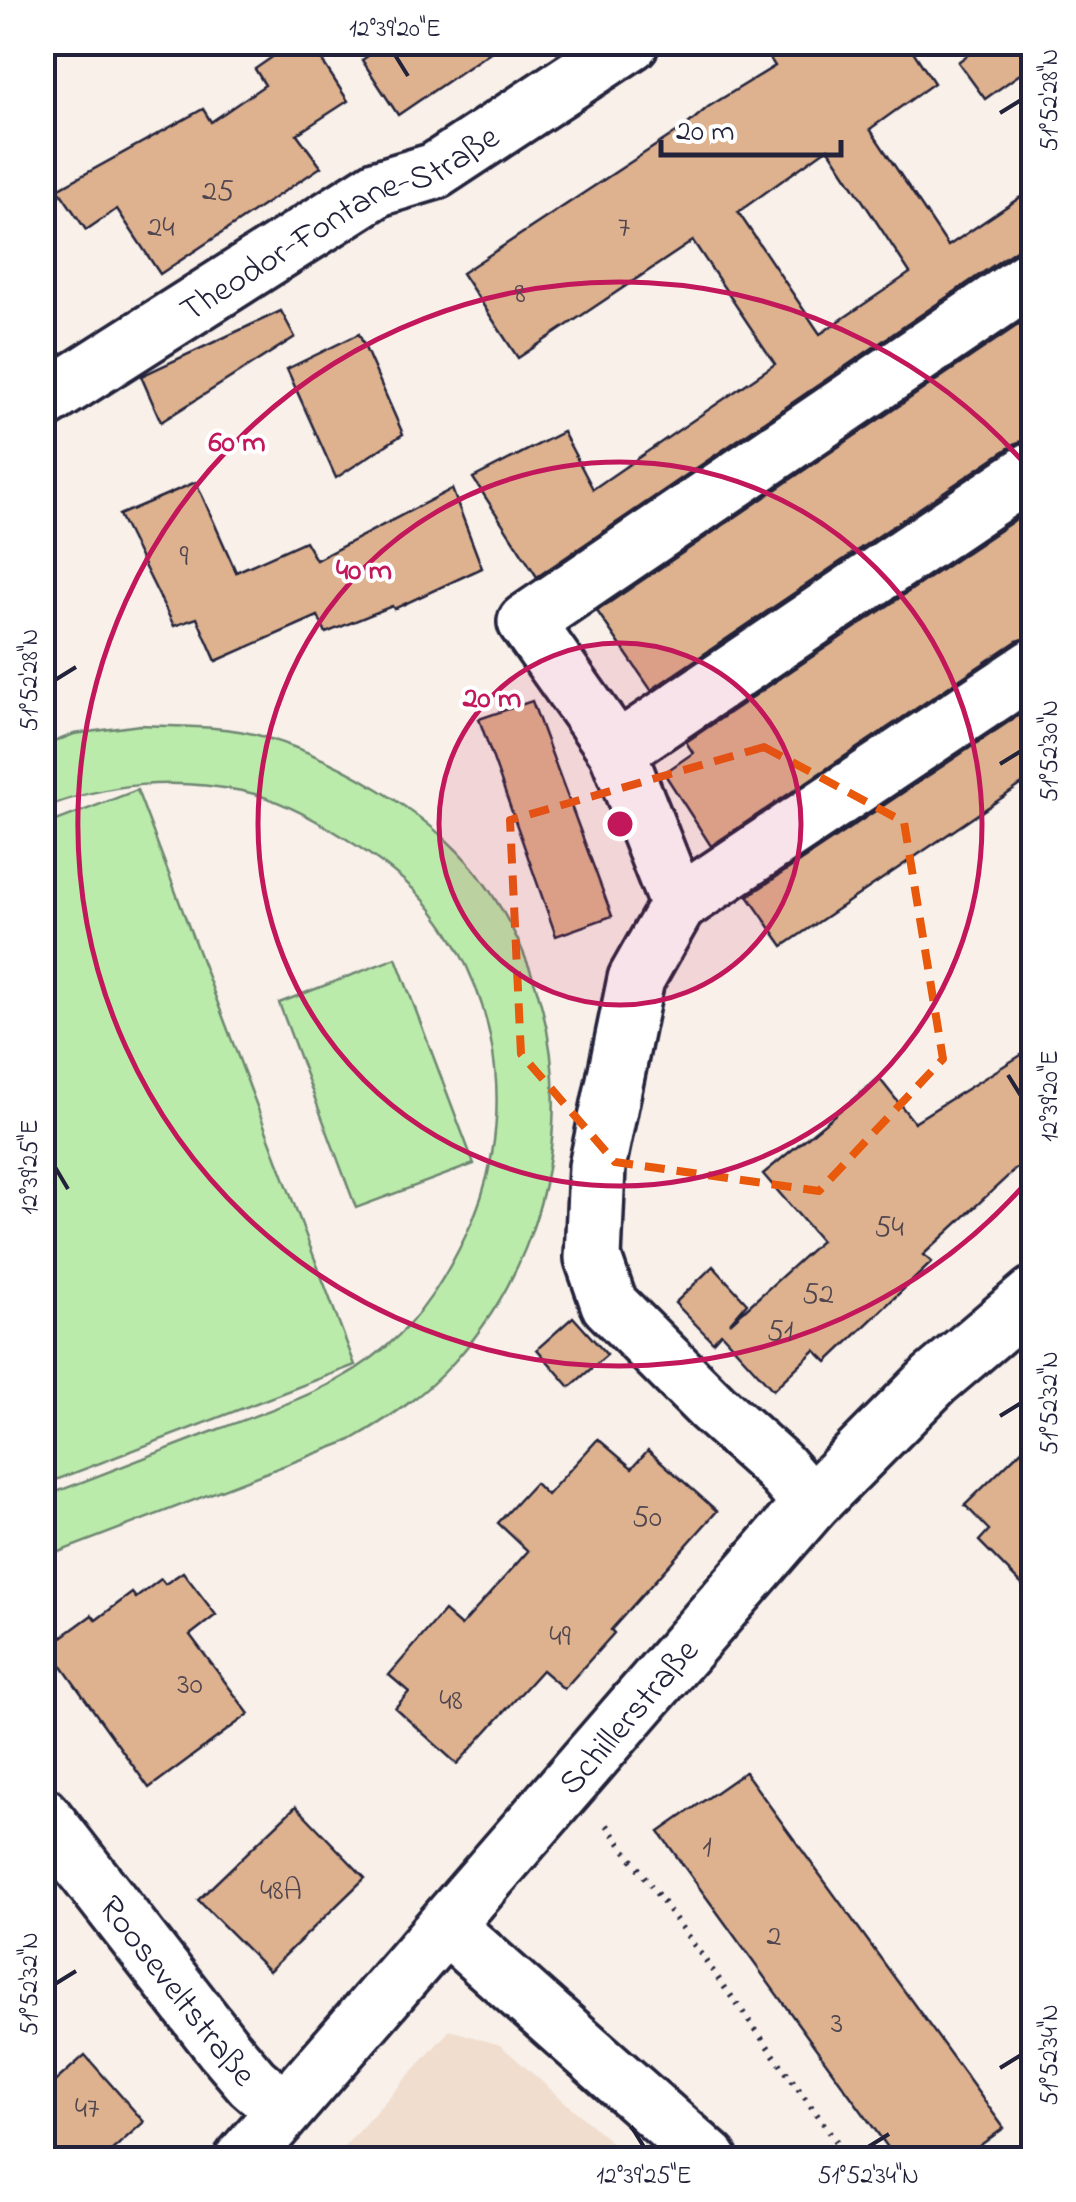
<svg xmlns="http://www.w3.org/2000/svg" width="1076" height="2202" font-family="'Indie Flower',sans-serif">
  <rect width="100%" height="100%" fill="#f8f0e9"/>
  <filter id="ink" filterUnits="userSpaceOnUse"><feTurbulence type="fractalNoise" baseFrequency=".01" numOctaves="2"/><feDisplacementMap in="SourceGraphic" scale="20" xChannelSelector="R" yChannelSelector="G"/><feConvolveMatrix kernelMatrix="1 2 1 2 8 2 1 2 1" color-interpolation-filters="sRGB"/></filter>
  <g filter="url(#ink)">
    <!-- built -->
    <path fill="#f0ddce" d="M450,2030L500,2045L630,2159H333Z"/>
    <!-- green -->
    <g fill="#bbebaa" stroke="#6e8672" stroke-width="2.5">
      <path d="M140,725C179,727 224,725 261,736C335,757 429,812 477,873C588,1018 577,1226 454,1362C425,1395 389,1418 351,1440L43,1558V1497C101,1474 160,1452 219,1429C279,1407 338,1388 387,1346C422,1316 445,1278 465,1237C517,1132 504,1002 432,910C409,880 376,858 345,838C315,819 278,798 242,791C171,777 109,783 43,808V746L74,734Z"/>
      <path d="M137,790L355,1365L43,1485V826Z"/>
      <path d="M396,958L474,1164L356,1208L279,1003Z"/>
    </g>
    <!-- building -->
    <g fill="#deb28f" stroke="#22223b" stroke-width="2.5" fill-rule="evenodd">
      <path d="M294,42H310L348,101L297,134L321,167L160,274L117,209L86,230L58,189L203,109L211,122L265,85L255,69Z"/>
      <path d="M388,42H505L398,115L362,60Z"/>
      <path d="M774,42H907L934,83L870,129L948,246L1034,188V245L1016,250L537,577L473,478L563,432L593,489L775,364L693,241L518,358L462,273L687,125L708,107L775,66L764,49ZM828,148L910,273L820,334L738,212Z"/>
      <path d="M985,42H1034V64L985,99L958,62Z"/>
      <path d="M281,311L295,337L161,422L141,376Z"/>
      <path d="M1034,314V438L1016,443L651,690L597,611Z"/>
      <path d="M359,334L403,434L336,478L287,369Z"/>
      <path d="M196,482L236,572L305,541L316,560L452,489L482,568L394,609L392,606L326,633L318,616L216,661L197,618L174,626L119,515Z"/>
      <path d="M1034,507V636L1017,641L711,846L664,773L693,753L686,742Z"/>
      <path d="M532,701L612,916L556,936L479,719Z"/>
      <path d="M1034,705V776L783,946L748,896Z"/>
      <path d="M1034,1047V1152L923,1255L932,1262L827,1362L815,1350L773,1390L721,1333L713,1342L675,1303L713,1266L747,1303L730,1323L821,1241L763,1174L879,1078L914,1122Z"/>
      <path d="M573,1317L607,1355L570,1387L537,1349Z"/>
      <path d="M1034,1438V1597L979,1541L989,1530L965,1505Z"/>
      <path d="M598,1439L632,1468L648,1450L717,1511L611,1630L614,1633L564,1689L542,1670L457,1764L395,1708L409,1692L389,1675L444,1611L461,1626L528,1551L498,1523L535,1483L547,1495Z"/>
      <path d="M183,1572L216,1615L190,1635L249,1714L149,1788L48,1647L92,1615L96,1620L132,1593L136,1598L161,1579L165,1584Z"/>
      <path d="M745,1772L1004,2128L960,2160H897L659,1832Z"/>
      <path d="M296,1806L365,1878L269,1971L198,1900Z"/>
      <path d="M85,2055L144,2122L101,2160H42V2093Z"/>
    </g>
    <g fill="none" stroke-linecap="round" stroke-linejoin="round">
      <defs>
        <g id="minor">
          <path id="s1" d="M42,402L378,188L435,171L631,42"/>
          <path d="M617,751L526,622L1034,276"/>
          <path d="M678,905L1034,667"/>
          <path d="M811,1504L778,1466L712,1407L609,1304L593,1258L597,1167L636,979L678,905L617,751L1034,469"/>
          <path id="s2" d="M42,1815L224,2049L252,2082L284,2110"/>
          <path d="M446,1926L710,2160"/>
          <path id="s3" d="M242,2160L811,1504L934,1380L1034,1295"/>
        </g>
      </defs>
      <!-- minor casing -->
      <use href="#minor" stroke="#22223b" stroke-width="62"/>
      <!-- path -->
      <path stroke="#22223b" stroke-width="6" stroke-dasharray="2.5 8" stroke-linecap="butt" d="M607,1825L850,2160"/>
      <!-- minor -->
      <use href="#minor" stroke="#fff" stroke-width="55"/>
    </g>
  </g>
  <!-- marked area -->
  <path fill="none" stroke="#e8590c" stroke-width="8" stroke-dasharray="20 12" stroke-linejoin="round" d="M764,747L904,822L943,1059L819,1191L615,1162L521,1054L510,820Z"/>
  <!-- ticks -->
  <path fill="none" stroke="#22223b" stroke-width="4" d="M395,55L408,76M1000,113L1021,100M55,680L76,667M1000,764L1021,751M1008,1075L1021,1096M55,1167L68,1189M1000,1416L1021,1403M55,1984L76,1971M1000,2068L1021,2055M631,2126L644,2147M868,2147L889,2134"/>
  <!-- distance rings -->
  <circle cx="620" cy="824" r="181" fill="#c2185b" fill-opacity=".12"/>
  <g fill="none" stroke="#c2185b" stroke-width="5">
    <circle cx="620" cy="824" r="181"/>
    <circle cx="620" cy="824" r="362"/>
    <path d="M1032 1176A542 542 0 1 1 1032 472"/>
  </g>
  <g text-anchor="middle" stroke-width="8" stroke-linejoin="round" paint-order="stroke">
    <!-- number labels -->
    <g font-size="30" fill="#514650">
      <text x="218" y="200">25</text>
      <text x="161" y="236">24</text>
      <text x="624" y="236">7</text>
      <text x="520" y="302">8</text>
      <text x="184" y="565">9</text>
      <text x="889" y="1236">54</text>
      <text x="818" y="1303">52</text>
      <text x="780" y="1340">51</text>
      <text x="647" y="1526">50</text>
      <text x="560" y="1645">49</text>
      <text x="190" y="1693">30</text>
      <text x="451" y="1709">48</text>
      <text x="707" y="1856">1</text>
      <text x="281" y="1899">48A</text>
      <text x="774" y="1945">2</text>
      <text x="837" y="2032">3</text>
      <text x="87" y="2117">47</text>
    </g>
    <!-- street labels -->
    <g font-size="35" fill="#22223b" stroke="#fff">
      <text dy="12" stroke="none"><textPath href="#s1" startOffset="348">Theodor-Fontane-Straße</textPath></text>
      <text dy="12" stroke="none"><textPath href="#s3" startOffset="588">Schillerstraße</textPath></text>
      <text dy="12" stroke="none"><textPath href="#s2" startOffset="222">Rooseveltstraße</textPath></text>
    </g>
  </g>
  <circle cx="620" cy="824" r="15" fill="#c2185b" stroke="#fff" stroke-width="5"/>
  <g font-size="30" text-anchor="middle" font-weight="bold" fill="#c2185b" stroke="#fff" stroke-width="8" stroke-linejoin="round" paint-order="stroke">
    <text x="237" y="451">60 m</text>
    <text x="364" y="579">40 m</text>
    <text x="492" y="707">20 m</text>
  </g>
  <!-- margin -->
  <rect width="1076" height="2202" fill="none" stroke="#fff" stroke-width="110"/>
  <!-- scale -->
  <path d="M661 140v15h180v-15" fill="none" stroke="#22223b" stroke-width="5"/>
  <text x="676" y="140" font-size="30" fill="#22223b" stroke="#ffffff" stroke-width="8" paint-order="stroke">20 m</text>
  <rect x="55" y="55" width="966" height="2092" fill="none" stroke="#22223b" stroke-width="4"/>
  <g font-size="25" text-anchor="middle" fill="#22223b">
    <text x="395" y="36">12°39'20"E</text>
    <text transform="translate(1048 100) rotate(-90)" y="9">51°52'28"N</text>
    <text transform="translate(28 680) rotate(-90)" y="9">51°52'28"N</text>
    <text transform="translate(1048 751) rotate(-90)" y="9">51°52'30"N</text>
    <text transform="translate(1048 1096) rotate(-90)" y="9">12°39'20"E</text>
    <text transform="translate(28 1167) rotate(-90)" y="9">12°39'25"E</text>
    <text transform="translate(1048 1403) rotate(-90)" y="9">51°52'32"N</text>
    <text transform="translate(28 1984) rotate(-90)" y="9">51°52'32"N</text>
    <text transform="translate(1048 2055) rotate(-90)" y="9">51°52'34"N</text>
    <text x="644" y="2183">12°39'25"E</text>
    <text x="868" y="2183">51°52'34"N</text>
  </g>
</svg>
